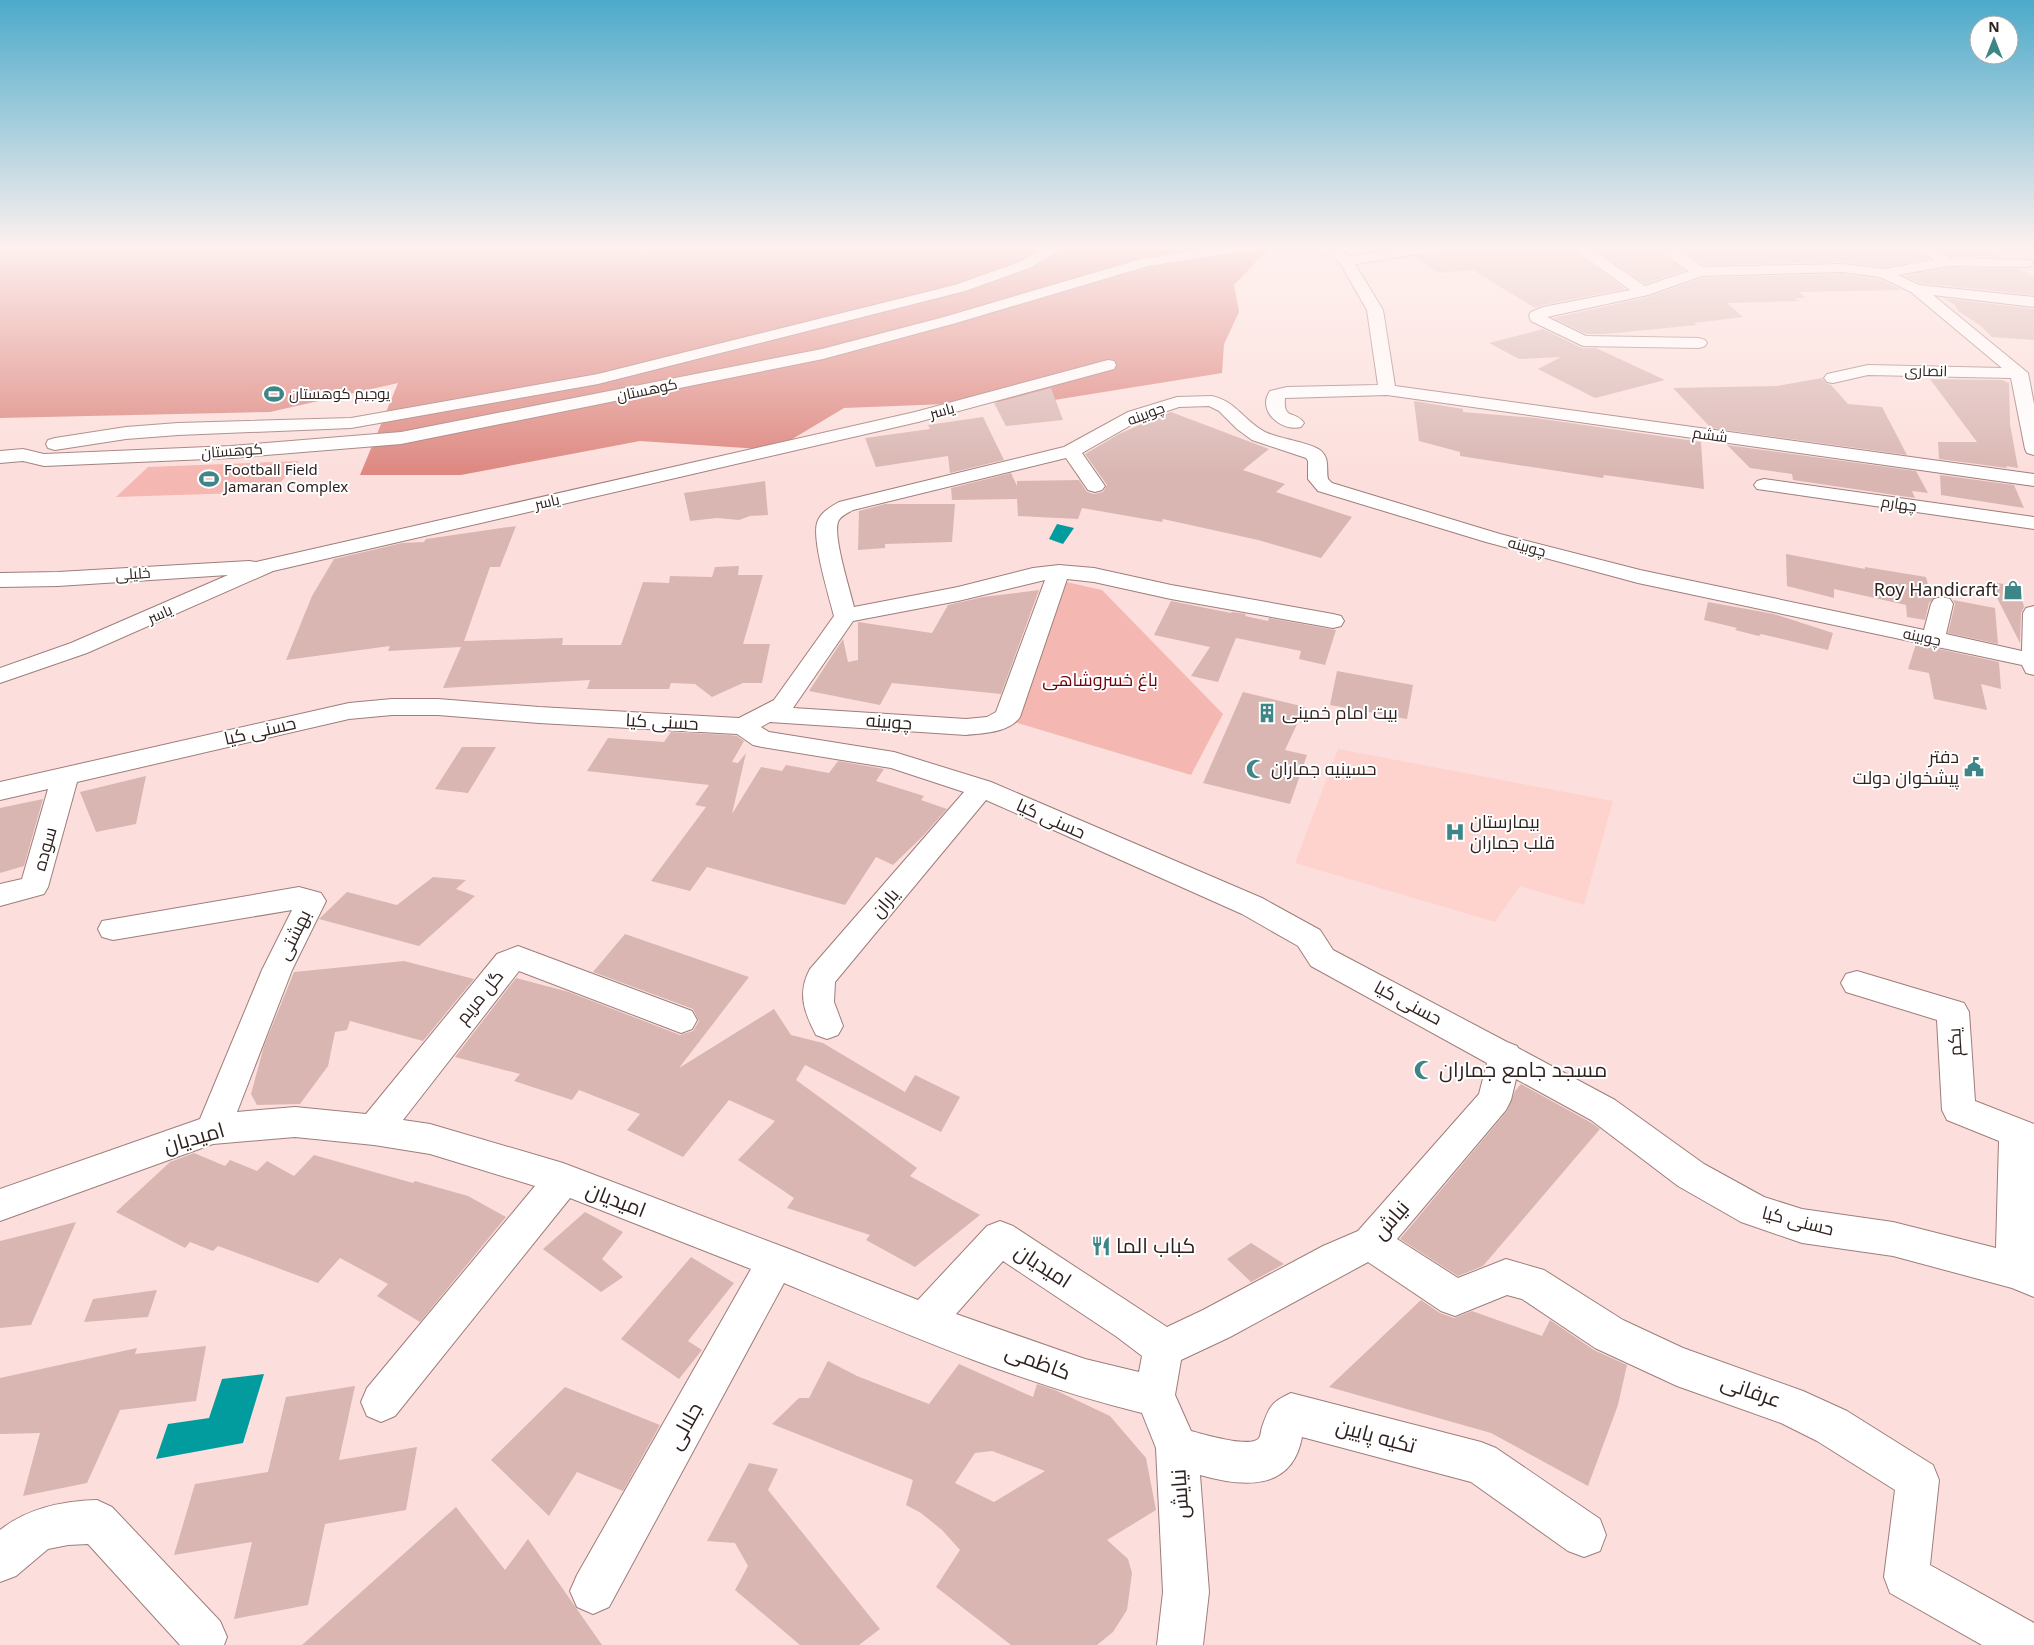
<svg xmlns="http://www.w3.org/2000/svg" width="2034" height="1645" font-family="'Noto Sans',Cairo,sans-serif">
  <rect width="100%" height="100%" fill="#fcdfdc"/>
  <!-- built -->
  <path fill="#fed2cd" d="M1338,749L1613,801L1584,905L1520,886L1495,922L1295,863Z"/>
  <!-- green -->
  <g fill="#f5b7b1">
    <path d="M299,461L272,492L116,497L148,467Z"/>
    <path d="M1066,582L1102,590L1223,714L1191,775L1014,722Z"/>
  </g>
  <!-- forest -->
  <path fill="#dd8780" d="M0,245L649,250L652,245H1272L1234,285L1239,312L1224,344L1222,373L1054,400L844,408L774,450L640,441L461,475H360L398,383L270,412L0,418Z"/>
  <!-- water -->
  <g fill="#029c9e">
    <path d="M1057,524L1074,528L1063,544L1049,539Z"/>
    <path d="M264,1374L243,1443L156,1459L168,1424L209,1418L222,1379Z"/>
  </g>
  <!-- building -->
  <g fill="#d9b6b2" fill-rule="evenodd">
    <path d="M1461,245H1566L1625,289L1543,305L1535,308L1473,270L1439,273L1414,257L1452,251Z"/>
    <path d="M1588,245H1650L1685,270L1645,284Z"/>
    <path d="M1673,245H1911L1929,259L1883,267L1842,262L1704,265Z"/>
    <path d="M1934,245H1979L2000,257L1952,256Z"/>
    <path d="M1948,268L2019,269L2034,278V295L1920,283L1904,276Z"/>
    <path d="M1842,274L1879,279L1902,290L1799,292L1806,298H1794L1799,301L1727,303L1743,317L1694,323L1697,325L1606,334H1586L1553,318L1648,297L1702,278Z"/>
    <path d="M1943,298L2034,309V340L1992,337L1981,326L1958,311L1955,305Z"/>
    <path d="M1543,329L1582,348H1596L1665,380L1595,398L1538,369L1561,357L1519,359L1489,343Z"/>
    <path d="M1822,378L1826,383L1831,385L1848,404L1882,407L1907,455L1711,428L1673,388L1777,386Z"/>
    <path d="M1930,379L2002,380L2009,383L2010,424L2018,468L2006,466L2007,468L1939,459L1938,442H1977Z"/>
    <path d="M1051,388L1063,420L1006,426L994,403Z"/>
    <path d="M1414,401L1463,409V412L1536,418L1701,442L1704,489L1604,475L1603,478L1460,456V452L1419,441Z"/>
    <path d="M1171,412L1269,449L1243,470L1285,484L1276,492L1352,517L1321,558L1258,540L1163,519L1162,522L1082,508L1078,519L1018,516L1017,499L952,500L951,488L1011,473L1017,486V481L1079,480L1087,492L1094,494L1103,492L1107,485L1085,454L1119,434L1157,417Z"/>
    <path d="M983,417L1004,460L950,473L948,456L876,467L865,438L930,429L928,425Z"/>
    <path d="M1727,445L1916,471L1928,493L1912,491L1915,498L1793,480L1792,474L1750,468Z"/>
    <path d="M1940,475L2014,485L2024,508L1941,495Z"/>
    <path d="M765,481L768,515L750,516L739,520L717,518L690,521L684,493Z"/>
    <path d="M885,504H955L952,542L885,544V548L858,550L859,511Z"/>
    <path d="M516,526L500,567H490L464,641L563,638L562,645H621L643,582L669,583L670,576L712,577L715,567L739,566L738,575H763L743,644H770L762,683H743L712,697L695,684L671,683L669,689H587L590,680L443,688L461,647L388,651L390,646L286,660L312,596L334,559L402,543L424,542L426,539Z"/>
    <path d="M1786,554L1865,569V567L1926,577L1931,596L1936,597L1929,603L1925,620L1907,617L1906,605L1834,589V598L1787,586Z"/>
    <path d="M1989,582L2019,586L2024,607L2021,613L2020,643Z"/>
    <path d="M1039,590L1001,694L892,683L880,705L809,691L843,639L848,662L858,660V622L932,633L948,605L983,597Z"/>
    <path d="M1953,600L1995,608L1998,644L1948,633L1955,604Z"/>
    <path d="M1171,601L1231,613L1232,612L1246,614L1245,616L1268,621L1269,618L1336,630L1325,665L1299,659L1301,651L1236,638L1218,682L1191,676L1210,647L1154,635Z"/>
    <path d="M1708,602L1774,614L1833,633L1828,650L1761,634L1759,636L1735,630L1737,628L1704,620Z"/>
    <path d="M1916,644L1999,662L2001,689L1981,684L1987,710L1934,699L1929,673L1908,669Z"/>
    <path d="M1337,671L1413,685L1407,719L1330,705Z"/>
    <path d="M1243,692L1305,707L1285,750L1307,755L1290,804L1203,783Z"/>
    <path d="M671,732L730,735L737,736L744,741L732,762L738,763L746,753L732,814L761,767L782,771L786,765L829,773L838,761L884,769L876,781L924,796L921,800L947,809L923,836L893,865L876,857L845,905L707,867L690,891L651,881L706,807L695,805L709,785L587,771L608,738L664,742Z"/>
    <path d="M462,747H496L468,793L435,789Z"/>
    <path d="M146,776L136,824L96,832L80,792Z"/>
    <path d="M43,799L24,866L0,873V808Z"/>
    <path d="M433,877L466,880L456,889L475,896L419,946L319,919L347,892L397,905Z"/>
    <path d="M625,934L749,977L679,1068L774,1009L791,1035L823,1043L905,1092L915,1075L960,1097L941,1132L805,1065L796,1080L917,1168L910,1176L980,1215L915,1267L866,1240L870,1235L787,1208L794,1198L738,1160L775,1121L729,1100L683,1157L627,1130L640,1114L579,1090L572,1100L514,1081L520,1074L455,1057L516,978L569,992L680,1035L693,1031L699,1021L693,1009L593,972Z"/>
    <path d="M404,961L474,979L423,1041L350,1021L347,1030L335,1032L328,1066L300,1104L257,1105L251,1094L264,1046L294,972Z"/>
    <path d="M1521,1084L1590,1122L1600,1129L1483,1266L1458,1276L1400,1239L1507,1111L1515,1091Z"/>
    <path d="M194,1153L225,1166L230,1160L257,1171L267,1161L294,1176L314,1155L413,1183L415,1181L468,1196L506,1217L420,1322L377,1296L388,1284L340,1258L318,1283L218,1246L213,1251L190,1242L185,1248L116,1212L170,1162Z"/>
    <path d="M585,1212L623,1232L602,1259L623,1277L601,1292L543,1249Z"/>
    <path d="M76,1222L31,1325L0,1328V1241Z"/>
    <path d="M1251,1243L1284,1264L1251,1282L1227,1259Z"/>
    <path d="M691,1257L734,1283L688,1341L702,1350L679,1379L621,1339Z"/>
    <path d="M157,1290L148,1317L84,1322L93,1299Z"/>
    <path d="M1421,1300L1440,1313L1454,1318L1472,1311L1542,1336L1550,1320L1594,1350L1627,1365L1618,1405L1588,1486L1491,1433L1329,1387Z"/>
    <path d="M206,1346L196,1401L120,1410L87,1483L23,1496L40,1433L0,1434V1378L137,1348L135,1354Z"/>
    <path d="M828,1361L857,1376L929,1404L959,1364L1033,1397L1037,1384L1055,1390L1110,1416L1146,1458L1156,1510L1107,1540L1128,1559L1132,1573L1127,1610L1113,1632L1097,1645H1011L936,1587L960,1550L942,1530L921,1513L906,1505L913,1480L772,1424L799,1398H809ZM992,1451L1045,1471L994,1502L955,1483L975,1453Z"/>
    <path d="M355,1386L339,1460L417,1447L406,1510L325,1524L308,1605L234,1619L252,1542L174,1555L195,1484L268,1472L286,1397Z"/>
    <path d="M565,1387L660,1425L623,1491L577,1472L549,1516L491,1460Z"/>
    <path d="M749,1463L778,1469L768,1490L880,1629L859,1645H800L735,1590L748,1566L735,1543L707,1541Z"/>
    <path d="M456,1507L505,1570L528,1539L602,1645H302Z"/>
  </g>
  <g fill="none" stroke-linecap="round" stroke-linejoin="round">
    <defs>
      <g id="minor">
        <path d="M36,245H132L125,249H43Z"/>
        <path d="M1050,245H1068L1032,267L965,291L598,384L351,428L178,435L126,439L55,450L48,448L46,444L48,440L55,438L126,427L178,423L351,418L598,374L955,285L1022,261Z"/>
        <path d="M1230,245H1266L1259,249L1148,266L956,323L823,359L401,444L231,458L44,466L23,461L0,463V451L23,449L44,454L231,446L401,432L822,349L944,317L1141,259Z"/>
        <path d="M1301,245L1335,247L1340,248L1349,256L1423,245H1459L1452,249L1355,264L1383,310L1395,386L2034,474V486L1387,395L1285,398C1283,421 1295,410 1304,423L1301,427C1282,432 1256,411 1270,391L1287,387L1378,385L1367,310L1340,263L1330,254L1303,248Z"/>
        <path d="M1568,245H1585L1645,286L1689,271L1652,245H1669L1703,267L1842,264L1883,269L1934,260L1913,245H1930L1951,258L2031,260L2033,263L2031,266L2026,267L1948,266L1898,275L1919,285L2034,297V307L1933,295L2028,373L2034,404V455L2027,453L2025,449L2011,378L1868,375L1833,383L1827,382L1824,378L1827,374L1868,365L2002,368L1911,292L1880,277L1842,272L1702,276L1648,295L1547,317L1586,336L1699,338L1705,340L1707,343L1705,346L1699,348L1583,346L1531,321L1529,315L1531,312L1543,307L1630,290Z"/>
        <path d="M1108,360L1114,361L1116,365L1114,369L918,422L273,571L87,653L0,683V668L71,643L228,575L58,586L0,587V573L58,572L249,561L256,562L915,412Z"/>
        <path d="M1212,396C1237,402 1244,421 1265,432C1280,439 1308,442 1320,450C1330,458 1326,468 1328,479L1332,483L1500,534L1640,570L1924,630L1931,604L1934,599L1942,597L1950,599L1953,604L1946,634L2022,651L2023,613L2026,608L2034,606V675L2026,673L2022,665L1638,583L1486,542L1318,491L1308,479V461L1306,458L1252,440L1237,429L1219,411L1209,406L1179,407L1140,420L1082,453L1105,486L1102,490L1095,492L1088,490L1066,458L853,510C848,513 840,516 838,522C833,537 850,590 854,607L958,587L1033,568L1059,565L1094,568L1171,585L1333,614L1341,616L1344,621L1341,626L1333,628L1171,599L1094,582L1067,579L1020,717C1009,733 983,733 966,735L770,722L761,727L769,732L894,752L991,782L1262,898L1320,930L1333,950L1507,1042L1517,1046L1518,1048L1615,1100L1704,1164L1764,1197L1802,1209L1893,1222L1996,1248L1999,1141L1947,1120L1942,1110L1937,1020L1846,992L1841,983L1846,974L1857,971L1964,1003L1969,1012L1975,1101L2034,1124V1297L2012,1288L1893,1256L1802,1243L1741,1222L1678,1186L1591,1120L1516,1079L1511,1100L1506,1110L1397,1239L1458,1278L1506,1259L1544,1270L1623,1320L1683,1348L1803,1391L1847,1411L1933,1465L1939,1480L1930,1565L2034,1623V1645H1982L1890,1593L1884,1577L1895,1490L1817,1441L1781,1423L1677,1386L1595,1348L1522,1299L1507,1295L1455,1316L1441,1311L1368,1262L1230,1337L1181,1360L1175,1395L1191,1431C1203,1434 1251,1449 1259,1438C1261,1435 1261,1430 1262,1427C1269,1407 1271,1402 1291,1393L1481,1442L1496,1448L1600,1519L1606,1535L1600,1551L1584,1557L1568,1551L1471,1482L1302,1437C1292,1492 1242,1487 1200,1475L1209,1592L1203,1645H1157L1163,1592L1156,1448L1142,1413C1019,1383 901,1332 784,1283L609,1607L593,1614L577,1607L570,1591L577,1575L751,1269L570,1198L395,1416L381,1422L367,1416L361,1402L367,1388L535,1186L430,1154L374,1145L295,1137L213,1144L0,1221V1189L200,1119L262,970L292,910L113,940L102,937L98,929L102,921L299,887L321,893L326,901L292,970L237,1112L295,1107L366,1114L497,954L518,946L692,1011L697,1020L692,1029L681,1033L519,971L403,1120L430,1124L563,1163L789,1249L918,1300L987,1226L1000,1221L1013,1226L1167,1327L1203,1310L1323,1246L1358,1231L1479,1094L1487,1063L1311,966L1298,946L1242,914L986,800L835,982L834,1002L843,1026L838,1035L827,1039L816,1035C804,1012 797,993 810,969L964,792L891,768L762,747L753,745L737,734L539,723L438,715H392L349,719L77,782L48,887L44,894L0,906V884L22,879L48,789L0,800V782L349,703L392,699H438L539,707L739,718L774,700L834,616C829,596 812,541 817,523C820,513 830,507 839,502L1064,447L1128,412L1177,397ZM1045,580L996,712L987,717L966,719L793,708L853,621L958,601ZM1003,1261L1117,1337L1142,1356L1139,1372L1085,1359L956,1314Z"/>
        <path d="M1764,479L2034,517V529L1757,489L1754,485L1757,481Z"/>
        <path d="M97,1500L112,1507L220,1621L227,1637L224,1645H180L88,1544L68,1545L48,1549L16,1576L0,1582V1530C28,1508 62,1501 97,1500Z"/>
      </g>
    </defs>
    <!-- minor casing -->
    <use href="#minor" stroke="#9e7d7a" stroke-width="2"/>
    <!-- minor -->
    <use href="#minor" fill="#fff" fill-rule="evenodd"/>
  </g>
  <!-- sky -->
  <linearGradient id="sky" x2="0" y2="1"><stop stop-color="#4caaca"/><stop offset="0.52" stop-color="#fef1ef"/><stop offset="1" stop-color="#fef1ef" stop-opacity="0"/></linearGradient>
  <rect width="2034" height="475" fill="url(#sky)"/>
  <!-- icons -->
  <defs>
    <symbol id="stadium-bare" viewBox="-9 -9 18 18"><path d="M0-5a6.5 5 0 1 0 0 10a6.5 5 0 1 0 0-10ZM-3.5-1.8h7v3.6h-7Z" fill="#3d8586" stroke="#fff" stroke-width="2.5" paint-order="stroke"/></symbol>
    <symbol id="shop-bare" viewBox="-9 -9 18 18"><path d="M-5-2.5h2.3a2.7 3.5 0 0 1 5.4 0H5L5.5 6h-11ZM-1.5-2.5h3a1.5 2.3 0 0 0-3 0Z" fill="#3d8586" stroke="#fff" stroke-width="2.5" paint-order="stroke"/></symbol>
    <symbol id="building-bare" viewBox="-9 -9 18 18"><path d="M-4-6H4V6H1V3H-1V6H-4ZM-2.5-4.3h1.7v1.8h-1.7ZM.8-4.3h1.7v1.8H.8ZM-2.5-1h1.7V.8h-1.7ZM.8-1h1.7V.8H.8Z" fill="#3d8586" stroke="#fff" stroke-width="2.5" paint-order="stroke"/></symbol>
    <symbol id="civic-bare" viewBox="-9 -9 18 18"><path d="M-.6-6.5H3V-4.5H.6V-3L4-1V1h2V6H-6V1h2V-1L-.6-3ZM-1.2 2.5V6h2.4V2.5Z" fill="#3d8586" stroke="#fff" stroke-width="2.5" paint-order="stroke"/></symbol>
    <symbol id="mosque-bare" viewBox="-9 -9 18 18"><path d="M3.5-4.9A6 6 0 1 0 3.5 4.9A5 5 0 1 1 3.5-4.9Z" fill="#3d8586" stroke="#fff" stroke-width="2.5" paint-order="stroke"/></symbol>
    <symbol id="hospital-bare" viewBox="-9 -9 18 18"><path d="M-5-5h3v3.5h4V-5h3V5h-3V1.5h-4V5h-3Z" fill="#3d8586" stroke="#fff" stroke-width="2.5" paint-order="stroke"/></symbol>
    <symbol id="restaurant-bare" viewBox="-9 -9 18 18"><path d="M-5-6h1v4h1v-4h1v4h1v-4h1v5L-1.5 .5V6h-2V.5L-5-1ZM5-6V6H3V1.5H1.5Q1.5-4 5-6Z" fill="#3d8586" stroke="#fff" stroke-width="2.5" paint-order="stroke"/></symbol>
  </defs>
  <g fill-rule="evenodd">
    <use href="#stadium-bare" x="260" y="380" width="28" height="28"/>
    <use href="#stadium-bare" x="195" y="465" width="28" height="28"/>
    <use href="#shop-bare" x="1999" y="576" width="28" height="28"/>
    <use href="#building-bare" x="1253" y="699" width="28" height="28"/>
    <use href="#civic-bare" x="1960" y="753" width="28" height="28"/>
    <use href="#mosque-bare" x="1242" y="755" width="28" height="28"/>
    <use href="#hospital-bare" x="1441" y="818" width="28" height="28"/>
    <use href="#mosque-bare" x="1410" y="1056" width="28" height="28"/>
    <use href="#restaurant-bare" x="1087" y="1232" width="28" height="28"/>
  </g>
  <g text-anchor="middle" stroke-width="4" stroke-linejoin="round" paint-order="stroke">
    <!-- far-street labels -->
    <g font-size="15" fill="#2e211f" stroke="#fff">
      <text transform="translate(1926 371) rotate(1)" y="5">انصاری</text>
      <text transform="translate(647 390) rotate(-12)" y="5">کوهستان</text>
      <text transform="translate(942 411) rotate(-15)" y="5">یاسر</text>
      <text transform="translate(1146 414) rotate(-21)" y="5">چوبینه</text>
      <text transform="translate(1710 435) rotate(8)" y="5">ششم</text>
      <text transform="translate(232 451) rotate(-4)" y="5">کوهستان</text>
      <text transform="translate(547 502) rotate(-13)" y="5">یاسر</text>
      <text transform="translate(1899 504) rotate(8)" y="5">چهارم</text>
      <text transform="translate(1527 547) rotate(15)" y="5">چوبینه</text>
      <text transform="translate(133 574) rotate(-4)" y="5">خلیلی</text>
      <text transform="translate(160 614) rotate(-24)" y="5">یاسر</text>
      <text transform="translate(1922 637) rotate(12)" y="5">چوبینه</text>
    </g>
    <!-- far-poi labels -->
    <g font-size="15" fill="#2e211f" stroke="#fff" text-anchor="start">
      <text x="289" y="399">یوجیم کوهستان</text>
      <text x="224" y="475">Football Field<tspan x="224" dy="17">Jamaran Complex</tspan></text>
    </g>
    <!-- poi labels -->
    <g font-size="18" fill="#2e211f" stroke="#fff" text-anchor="start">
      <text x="1998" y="596" text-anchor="end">Roy Handicraft</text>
      <text x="1282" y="719">بیت امام خمینی</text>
      <text x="1959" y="763" text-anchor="end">دفتر<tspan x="1959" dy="21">پیشخوان دولت</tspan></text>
      <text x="1271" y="775">حسینیه جماران</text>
      <text x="1470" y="828">بیمارستان<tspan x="1470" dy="21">قلب جماران</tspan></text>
    </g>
    <!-- park labels -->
    <g font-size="18" fill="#6e020e" stroke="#fff">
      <text x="1100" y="686">باغ خسروشاهی</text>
    </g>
    <!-- street labels -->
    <g font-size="18" fill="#2e211f" stroke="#fff">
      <text transform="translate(662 722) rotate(3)" y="6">حسنی کیا</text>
      <text transform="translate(889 722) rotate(4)" y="6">چوبینه</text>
      <text transform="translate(260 731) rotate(-13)" y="6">حسنی کیا</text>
      <text transform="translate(1051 819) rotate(24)" y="6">حسنی کیا</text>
      <text transform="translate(45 849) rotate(-74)" y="6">سوده</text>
      <text transform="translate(885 903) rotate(-50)" y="6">یاران</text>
      <text transform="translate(294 935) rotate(-64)" y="6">بهشتی</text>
      <text transform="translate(480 997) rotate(-51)" y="6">گل مریم</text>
      <text transform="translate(1408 1003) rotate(28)" y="6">حسنی کیا</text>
      <text transform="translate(1955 1042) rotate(-93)" y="6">یکم</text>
      <text transform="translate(1798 1221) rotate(14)" y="6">حسنی کیا</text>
    </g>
    <!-- near-poi labels -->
    <g font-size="21" fill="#2e211f" stroke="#fff" text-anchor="start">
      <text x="1439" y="1077">مسجد جامع جماران</text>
      <text x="1116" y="1253">كباب الما</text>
    </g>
    <!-- near-street labels -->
    <g font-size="21" fill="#2e211f" stroke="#fff">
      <text transform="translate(194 1138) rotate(-16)" y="7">امیدیان</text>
      <text transform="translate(616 1200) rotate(21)" y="7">امیدیان</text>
      <text transform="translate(1391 1220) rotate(-49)" y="7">نیاش</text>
      <text transform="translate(1043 1266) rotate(33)" y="7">امیدیان</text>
      <text transform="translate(1038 1362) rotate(20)" y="7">کاظمی</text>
      <text transform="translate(1751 1391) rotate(19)" y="7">عرفانی</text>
      <text transform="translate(685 1426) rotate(-61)" y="7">جلالی</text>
      <text transform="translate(1376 1436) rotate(15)" y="7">تکیه پایین</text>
      <text transform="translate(1180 1494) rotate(-94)" y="7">نیایش</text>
    </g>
  </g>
  <!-- north arrow -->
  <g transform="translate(1994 40)"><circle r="24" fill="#ffffff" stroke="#aba6a5"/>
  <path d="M0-4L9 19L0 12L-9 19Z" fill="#3d8586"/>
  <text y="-8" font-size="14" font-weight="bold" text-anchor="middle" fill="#2e211f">N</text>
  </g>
</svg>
